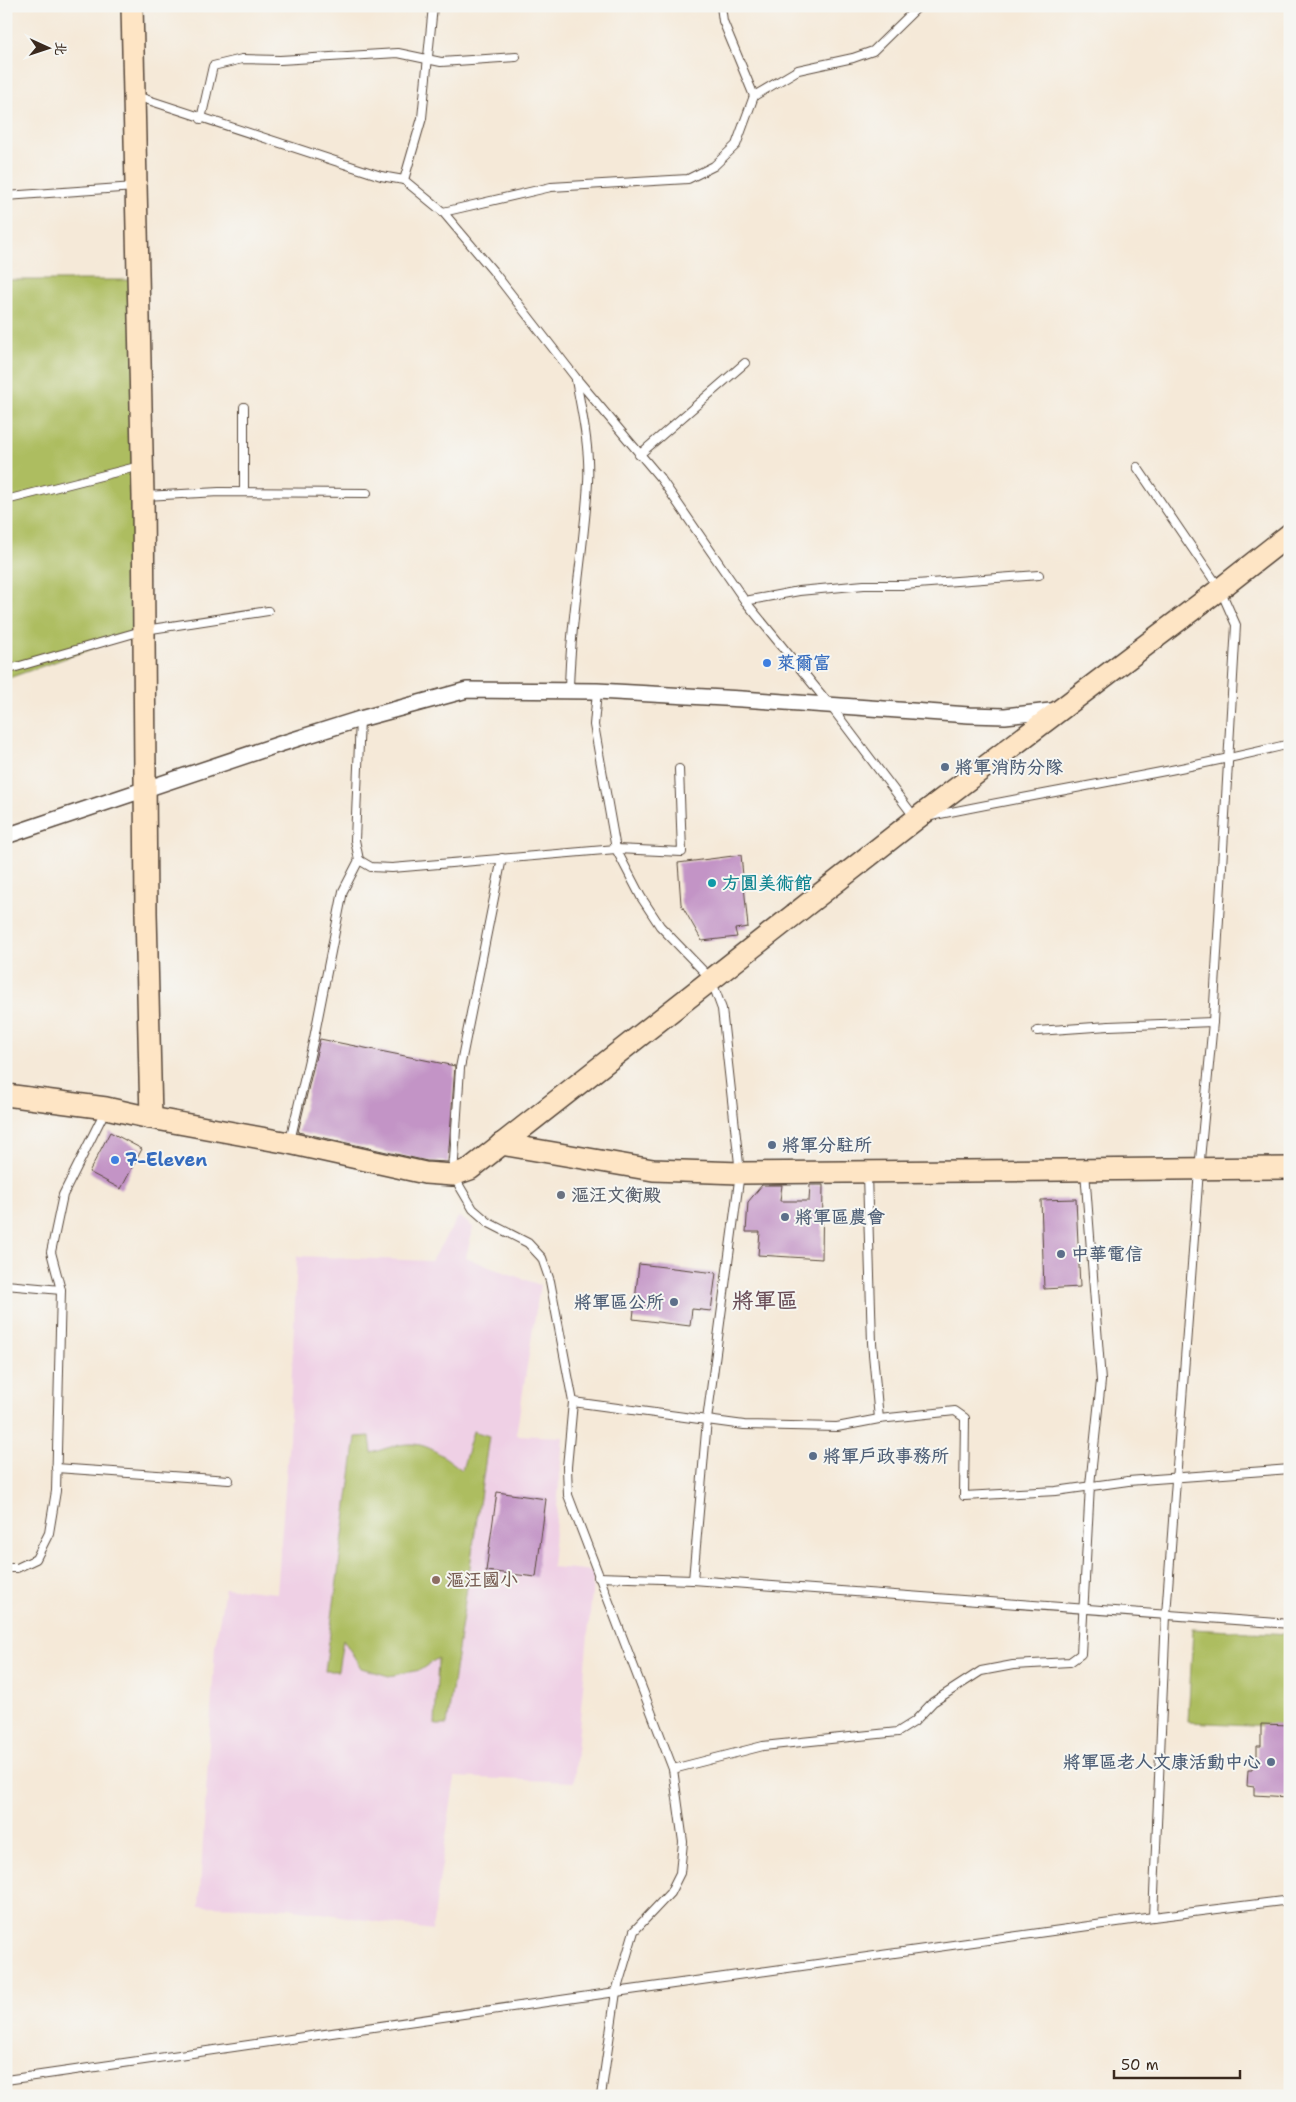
<svg xmlns="http://www.w3.org/2000/svg" width="1296" height="2102" font-family="'Shantell Sans','LXGW WenKai TC',sans-serif">
  <rect width="100%" height="100%" fill="#f6f6f2"/>
  <filter id="ink" filterUnits="userSpaceOnUse"><feTurbulence type="fractalNoise" baseFrequency=".02" numOctaves="2"/><feDisplacementMap in="SourceGraphic" scale="10" xChannelSelector="R" yChannelSelector="G"/><feConvolveMatrix kernelMatrix="1 2 1 2 8 2 1 2 1" color-interpolation-filters="sRGB"/></filter>
  <filter id="wash" filterUnits="userSpaceOnUse"><feTurbulence type="fractalNoise" baseFrequency=".0096" numOctaves="4" result="noise"/><feDisplacementMap in="SourceGraphic" scale="20" xChannelSelector="R" yChannelSelector="G"/><feGaussianBlur stdDeviation="1.12" result="paint"/><feColorMatrix in="noise" values="0 0 0 0 0 0 0 0 0 0 0 0 0 0 0 0 0 1.4 0 .05"/><feComposite in="paint" operator="in"/></filter>
  <g filter="url(#wash)">
    <rect width="100%" height="100%" fill="#f5e9d8"/>
    <!-- built -->
    <path fill="#efd0e5" d="M459,1216L473,1227L466,1258L540,1285L516,1435L563,1437L552,1567L594,1571L574,1782L455,1777L432,1930L288,1908L199,1906L215,1646L225,1588L277,1593L289,1438L297,1256L431,1261Z"/>
    <!-- green -->
    <g fill="#adbd60" stroke="#74743f">
      <path d="M6,280H138L145,630L6,679Z"/>
      <path d="M473,1431L489,1436L447,1725H435L438,1658L420,1670L389,1676L361,1668L343,1639L338,1671H325L356,1437L370,1436L372,1453C416,1437 426,1442 462,1470Z"/>
      <path d="M1193,1629L1290,1634V1727L1188,1722Z"/>
    </g>
    <g id="blocks">
      <!-- building -->
      <g fill="#c394c6">
        <path d="M741,855L748,927L735,929L737,937L702,941L681,904L678,863Z"/>
        <path d="M320,1039L455,1066L448,1162L427,1161L298,1132Z"/>
        <path d="M110,1132L142,1149L121,1189L89,1172Z"/>
        <path d="M762,1185H782L780,1201H809L810,1185H823L822,1259L758,1255L760,1232H746L748,1202Z"/>
        <path d="M1076,1199L1080,1287L1044,1289L1041,1200Z"/>
        <path d="M639,1264L716,1273L711,1311L692,1309L690,1326L633,1319Z"/>
        <path d="M497,1492L546,1499L536,1577L486,1571Z"/>
        <path d="M1261,1724L1290,1725V1797L1254,1795V1787L1247,1786L1248,1770H1252L1253,1757H1257V1746H1261Z"/>
      </g>
    </g>
  </g>
  <g filter="url(#ink)">
    <use href="#blocks" fill-opacity="0" stroke="#57473a" stroke-width="1"/>
    <g fill="none" stroke-linecap="round" stroke-linejoin="round">
      <defs>
        <g id="lane">
          <path d="M721,6L723,21L754,96"/>
          <path d="M136,96L381,176L404,180L443,212L493,271L576,378L661,479L745,601L829,704L916,819"/>
          <path d="M201,119L213,66L242,59L280,60L398,53L441,62L516,57"/>
          <path d="M404,180L422,118L433,6"/>
          <path d="M6,196L135,187"/>
          <path d="M443,212L551,187L688,179L714,166L736,145L754,96L798,70L853,58L873,51L919,6"/>
          <path d="M244,407V491"/>
          <path d="M639,455L745,363"/>
          <path d="M1137,467L1220,589L1236,625L1213,1022L1199,1170L1166,1615L1153,1917"/>
          <path d="M145,496L219,492L367,493"/>
          <path d="M6,500L140,466"/>
          <path d="M745,601L799,591L864,585H903L1039,575"/>
          <path d="M6,670L145,630L268,611"/>
          <path d="M569,691C570,621 584,552 588,482C590,448 582,413 576,380"/>
          <path d="M597,691L594,725L616,849L641,897L660,926L711,979L722,1009L740,1173L707,1420L693,1580"/>
          <path d="M931,816C1051,791 1171,773 1290,744"/>
          <path d="M502,858L460,1068L453,1175L473,1209L489,1223L528,1243L542,1258L550,1281L573,1402L567,1467L568,1495L673,1769L683,1842L680,1873L670,1893L634,1931L616,1992L601,2096"/>
          <path d="M359,860L371,867L392,868L616,849L682,852L679,769"/>
          <path d="M1037,1031L1109,1026L1213,1022"/>
          <path d="M290,1141L314,1038L343,891L359,860L355,840L360,719"/>
          <path d="M867,1174L872,1343L879,1419"/>
          <path d="M6,1285L61,1290"/>
          <path d="M573,1402L744,1425L837,1427L879,1419L955,1411L965,1418L964,1496L1056,1491L1128,1481L1290,1469"/>
          <path d="M56,1468L229,1480"/>
          <path d="M6,1568H17L36,1559L49,1533L56,1491L61,1290L51,1252L63,1195L106,1109"/>
          <path d="M598,1577L693,1580L1290,1624"/>
          <path d="M673,1769L763,1746L898,1732L914,1722L933,1702L981,1671L1013,1665L1070,1662L1081,1654L1090,1485L1101,1381L1085,1171"/>
          <path d="M6,2080L616,1992L1153,1917L1290,1900"/>
        </g>
        <path id="street" d="M6,836L280,744L360,719L467,690L597,691L742,699L969,715L1005,716L1059,710"/>
        <g id="secondary">
          <path d="M132,6L143,496L146,913L151,1118"/>
          <path d="M6,1095L106,1108L151,1118L289,1143L425,1173L453,1175L470,1169L916,819L1220,589L1290,534"/>
          <path d="M501,1144L653,1170L740,1173L1290,1168"/>
        </g>
      </defs>
      <!-- lane casing -->
      <use href="#lane" stroke="#57473a" stroke-width="10"/>
      <!-- street casing -->
      <use href="#street" stroke="#57473a" stroke-width="18"/>
      <!-- secondary casing -->
      <use href="#secondary" stroke="#57473a" stroke-width="24"/>
      <!-- lane -->
      <use href="#lane" stroke="#fff" stroke-width="8"/>
      <!-- street -->
      <use href="#street" stroke="#fff" stroke-width="15"/>
      <!-- secondary -->
      <use href="#secondary" stroke="#fee5c5" stroke-width="21"/>
    </g>
  </g>
  <!-- markers -->
  <g fill="#3f7fe0" stroke="#f6f6f2" stroke-width="2">
    <circle cx="767" cy="663" r="5"/>
    <circle cx="115" cy="1160" r="5"/>
  </g>
  <g fill="#5c6f8a" stroke="#f6f6f2" stroke-width="2">
    <circle cx="945" cy="767" r="5"/>
    <circle cx="772" cy="1145" r="5"/>
    <circle cx="785" cy="1217" r="5"/>
    <circle cx="1061" cy="1254" r="5"/>
    <circle cx="674" cy="1302" r="5"/>
    <circle cx="813" cy="1456" r="5"/>
    <circle cx="1271" cy="1762" r="5"/>
  </g>
  <circle fill="#0f9aa8" stroke="#f6f6f2" stroke-width="2" cx="712" cy="883" r="5"/>
  <circle fill="#6b7280" stroke="#f6f6f2" stroke-width="2" cx="561" cy="1195" r="5"/>
  <circle fill="#8d6e63" stroke="#f6f6f2" stroke-width="2" cx="436" cy="1580" r="5"/>
  <g text-anchor="middle" stroke-width="4" stroke-linejoin="round" paint-order="stroke">
    <!-- shop labels -->
    <g font-size="18" font-weight="bold" fill="#366cbe" stroke="#f6f6f2" text-anchor="start">
      <text x="777" y="669">萊爾富</text>
      <text x="125" y="1166">7-Eleven</text>
    </g>
    <!-- service labels -->
    <g font-size="18" font-weight="bold" fill="#4e5e75" stroke="#f6f6f2" text-anchor="start">
      <text x="955" y="773">將軍消防分隊</text>
      <text x="782" y="1151">將軍分駐所</text>
      <text x="795" y="1223">將軍區農會</text>
      <text x="1071" y="1260">中華電信</text>
      <text x="664" y="1308" text-anchor="end">將軍區公所</text>
      <text x="823" y="1462">將軍戶政事務所</text>
      <text x="1261" y="1768" text-anchor="end">將軍區老人文康活動中心</text>
    </g>
    <!-- culture labels -->
    <g font-size="18" font-weight="bold" fill="#0d838f" stroke="#f6f6f2" text-anchor="start">
      <text x="722" y="889">方圓美術館</text>
    </g>
    <!-- worship labels -->
    <g font-size="18" font-weight="bold" fill="#5b616d" stroke="#f6f6f2" text-anchor="start">
      <text x="571" y="1201">漚汪文衡殿</text>
    </g>
    <!-- education labels -->
    <g font-size="18" font-weight="bold" fill="#785e54" stroke="#f6f6f2" text-anchor="start">
      <text x="446" y="1586">漚汪國小</text>
    </g>
    <!-- district labels -->
    <g font-size="22" font-weight="bold" fill="#6b4f59" stroke="#f6f6f2">
      <text x="765" y="1308">將軍區</text>
    </g>
  </g>
  <!-- margin -->
  <rect width="1296" height="2102" fill="none" stroke="#f6f6f2" stroke-width="25"/>
  <!-- north arrow -->
  <g transform="translate(48 48) rotate(93)" stroke="#f6f6f2" stroke-width="4" paint-order="stroke">
  <path d="M0-4L9 19L0 12L-9 19Z" fill="#3b2a1e"/>
  <text y="-8" font-size="14" font-weight="bold" text-anchor="middle" fill="#3b2a1e">北</text>
  </g>
  <!-- scale -->
  <path d="M1114 2070v8h126v-8" fill="none" stroke="#3b2a1e" stroke-width="2.5"/>
  <text x="1121" y="2070" font-size="15" fill="#3b2a1e" stroke="#f6f6f2" stroke-width="4" paint-order="stroke">50 m</text>
</svg>
